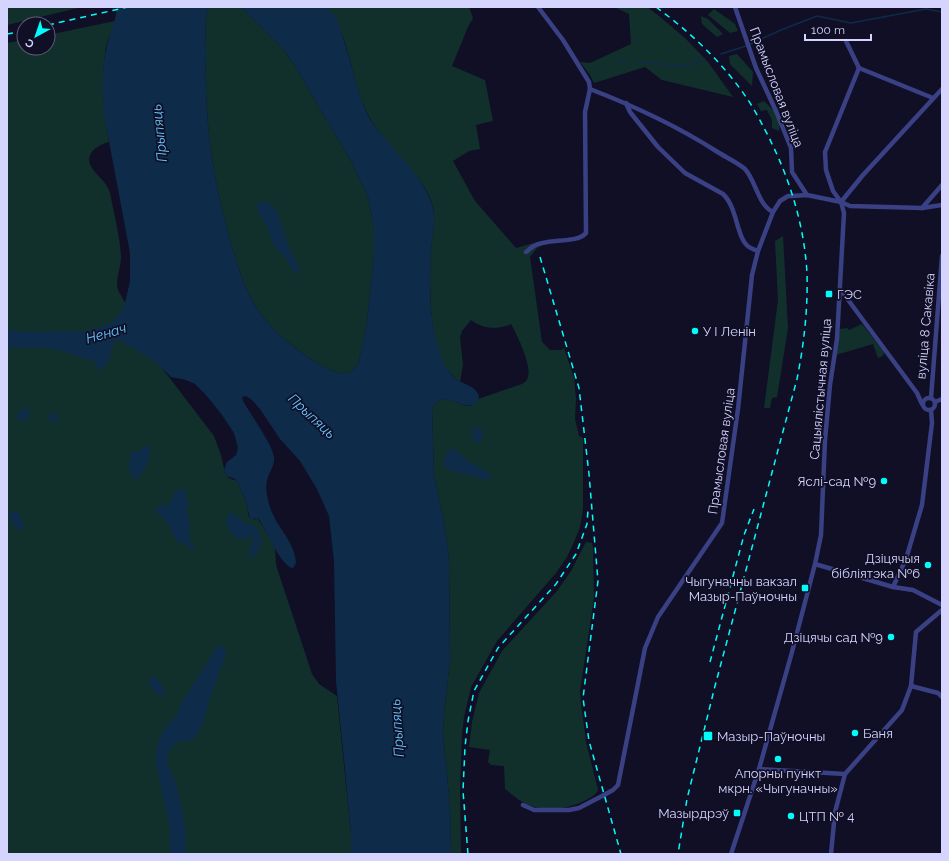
<svg xmlns="http://www.w3.org/2000/svg" width="949" height="861" font-family="Raleway,sans-serif">
  <rect width="100%" height="100%" fill="#100f26"/>
  <!-- green -->
  <g fill="#12302b">
    <path d="M7,7H82L7,25Z"/>
    <path d="M209,7H241L281,47L294,64L352,163L368,197L374,228V257L366,329L358,364C351,377 338,374 326,368C302,355 271,331 256,307C244,287 237,265 231,243C212,178 204,119 206,52C206,38 203,20 209,7Z"/>
    <path d="M325,7H469L473,18L468,27L452,66L485,80L493,121L476,125L480,149L469,151L453,161L475,201L516,248L541,241L543,245L537,248L530,257L542,342L550,350H561L564,348L574,378L576,399L575,419L579,436L583,438V509L580,527L574,542L567,557L556,573L497,641L471,687L464,717L462,734L460,789L461,854H451L450,807L443,733L444,713L450,660L449,559L444,522L434,475L432,410C440,388 458,407 471,406L478,399L522,384C525,382 527,381 528,377C532,366 517,334 511,324C497,330 483,329 471,320L462,331L460,337L463,365L460,382C454,377 448,372 444,365C429,336 429,283 431,251C432,235 437,219 432,203C427,188 417,177 407,166C391,147 373,128 363,104C353,81 345,21 325,7Z"/>
    <path d="M614,7H647L659,16L686,39L708,62L733,97L662,80L645,67L594,83L590,75L580,62L590,63L631,44L629,14Z"/>
    <path d="M714,9L735,24L738,31L730,33L708,15Z"/>
    <path d="M701,16L708,19L723,34L717,37L702,24Z"/>
    <path d="M115,21C113,29 108,38 106,47C101,79 103,110 109,142C97,145 83,154 92,168C98,177 107,182 110,193C114,214 120,236 121,257C121,268 115,279 118,290L162,368L214,436L221,455L225,473L229,478L237,481L239,485L246,502L249,517L253,520L257,518C262,523 273,543 275,549C276,555 275,562 277,568L312,674L319,684L337,696L351,835V854H7V43L24,40V48H48V35Z"/>
    <path d="M737,54L753,72L752,86L730,64L729,56Z"/>
    <path d="M764,101L780,117L779,131L772,128V120L767,110L761,111L757,104Z"/>
    <path d="M783,236L788,328L777,397L772,398L770,408H764L778,300L775,241Z"/>
    <path d="M862,324L884,352L883,356L878,358L873,344L836,355L840,329L847,328L849,330Z"/>
    <path d="M586,542L592,543L593,548L594,598L580,691L581,703L586,742L598,790C596,795 591,797 586,800C570,808 550,812 531,806C521,803 513,795 505,789L504,766L491,765L488,762L490,750L469,747L472,722L479,693L502,651L557,591L571,571Z"/>
  </g>
  <!-- water -->
  <g fill="#0e2b4a">
    <path d="M117,7H209C203,20 206,38 206,52C204,119 212,178 231,243C237,265 244,287 256,307C271,331 302,355 326,368C338,374 351,377 358,364L366,329L374,257V228L368,197L352,163L294,64L281,47L241,7H325L333,14L339,24C343,39 348,53 352,68C357,85 361,103 370,119C387,146 423,175 432,204C437,220 432,236 431,252C429,286 429,321 440,354C443,364 448,372 456,379C464,385 477,386 479,397C472,422 442,382 432,410L434,475L444,522L449,559L450,660L444,713L443,733L450,807L451,854H351V835L344,760L336,681L334,561L329,516L317,489L300,461L280,439L260,409L252,400L246,396L242,397L243,401C250,413 273,446 274,457C275,465 270,471 268,477C264,488 268,501 271,510C278,529 295,542 296,563L293,568C281,567 266,529 259,519L256,518L252,520L250,518L245,499L238,483L235,479L227,476L224,470L227,462L236,455L238,448L234,433L222,415L206,395L195,384L186,380L171,377L156,362L120,340L114,342C108,354 114,361 100,370L96,368V363L94,361C80,358 68,352 54,349C38,346 23,349 7,347V329L24,332L84,331L100,327L112,322L122,311L125,303L130,281V253L105,120C102,96 101,69 107,46C110,32 116,21 117,7Z"/>
    <path d="M262,201L270,204L277,212L289,248L297,262L299,270L298,273L293,271L287,260L274,246L268,229L257,209V205Z"/>
    <path d="M27,408L29,410V416L24,421H19L17,418C18,413 22,408 27,408Z"/>
    <circle cx="53" cy="417" r="4.5"/>
    <path d="M476,427L482,430L483,436L481,441L478,443C472,441 470,434 473,429Z"/>
    <path d="M146,446H148L150,449C151,459 144,470 138,479H135C127,472 129,463 131,453L134,451L138,452Z"/>
    <path d="M453,448L468,461L489,473L491,478L486,480L447,469L444,465C442,459 447,451 453,448Z"/>
    <path d="M182,488L186,490V496L189,503L186,513L190,521L189,538L195,551L194,552L185,543H180L177,541L171,531L170,526L156,511L157,507L163,504H164L165,508H167L175,492Z"/>
    <path d="M15,511C21,514 23,520 24,527L21,530L15,528L10,518V513Z"/>
    <path d="M230,513H233L245,523L258,527C257,533 261,535 261,540C261,547 257,554 252,558H250L249,555L254,536H252C238,546 219,527 230,513Z"/>
    <path d="M219,645L225,647L226,653C222,667 216,681 211,695C207,708 204,728 194,738C188,743 183,741 176,742C173,746 169,750 168,755C166,765 174,776 176,785C182,807 188,832 185,854H170L169,824L156,764L157,747L163,731L177,715L181,704L215,650Z"/>
    <path d="M152,676C160,678 165,690 163,697L158,696L150,685V679Z"/>
  </g>
  <g fill="none" stroke-linecap="round" stroke-linejoin="round">
    <!-- stream -->
    <g stroke="#0e2b4a" stroke-width="1.5">
      <path d="M750,44L781,30L817,16L851,23L926,9L942,12"/>
      <path d="M721,54L746,46"/>
      <path d="M618,60L625,61"/>
      <path d="M637,62L684,66L705,60"/>
    </g>
    <!-- minor -->
    <g stroke="#3a4084" stroke-width="4.5">
      <path d="M735,7L756,68L776,111L791,148L792,172L807,195"/>
      <path d="M846,41L859,68L933,98"/>
      <path d="M590,89C634,106 677,126 716,151C725,157 737,162 745,169C756,181 758,205 773,212"/>
      <path d="M626,103L630,112L658,147L685,173L723,194C738,208 736,238 749,247C752,249 755,250 758,251"/>
      <path d="M841,202L833,191L826,170L825,152L859,68"/>
      <path d="M922,208L942,185"/>
      <path d="M526,252C529,250 531,247 534,246C546,238 577,244 586,233L585,112L590,89L589,82L563,40L538,7"/>
      <path d="M840,289L917,393L922,404"/>
      <circle cx="929" cy="404" r="6"/>
      <path d="M931,398L942,256"/>
      <path d="M935,402L942,399"/>
      <path d="M815,564L893,587L913,590L942,605"/>
      <path d="M893,587L906,559L922,505L932,423L931,410"/>
      <path d="M911,686L938,693L942,697"/>
      <path d="M759,769L845,774"/>
      <path d="M523,805L534,810H569L579,808L604,795L613,790L618,785L645,648L658,617L722,523L738,409L752,275L758,251L773,212L780,201L788,196H792L807,195L841,202L850,206L922,208L942,205"/>
      <path d="M731,854L759,769L792,652L815,564L821,535L825,440L830,385L837,339L844,213L841,202L863,175L942,89"/>
      <path d="M831,854L835,812L845,774L902,710L911,686L916,632L942,610"/>
    </g>
    <!-- rail -->
    <g stroke="#01fdfa" stroke-width="1.5" stroke-dasharray="6 5" stroke-linecap="butt">
      <path d="M656,7C690,32 722,62 746,97C753,107 759,118 764,128C788,173 804,222 807,273C808,309 804,344 797,379L715,686L687,799L678,854"/>
      <path d="M48,25L128,7"/>
      <path d="M7,34L24,31"/>
      <path d="M540,257L579,388L589,474L598,581L583,698L589,741L621,854"/>
      <path d="M710,662L744,535L754,509"/>
      <path d="M468,854L463,791L465,747L468,721L474,691L498,648L556,584L576,554L587,524L588,510"/>
    </g>
  </g>
  <!-- markers -->
  <g fill="#01fdfa" stroke="#100f26" stroke-width="1.5">
    <rect x="825" y="290" width="8" height="8" rx="2"/>
    <circle cx="695" cy="331" r="4"/>
    <circle cx="884" cy="481" r="4"/>
    <circle cx="928" cy="565" r="4"/>
    <rect x="801" y="584" width="8" height="8" rx="2"/>
    <circle cx="891" cy="637" r="4"/>
    <circle cx="855" cy="733" r="4"/>
    <rect x="703" y="731" width="10" height="10" rx="2"/>
    <circle cx="778" cy="759" r="4"/>
    <rect x="733" y="809" width="8" height="8" rx="2"/>
    <circle cx="791" cy="816" r="4"/>
  </g>
  <g text-anchor="middle" stroke-width="3.5" stroke-linejoin="round" paint-order="stroke">
    <!-- street labels -->
    <g font-size="13" fill="#d4d4ff" stroke="#100f26">
      <text transform="translate(777 87) rotate(69)" y="5">Прамысловая вуліца</text>
      <text transform="translate(925 326) rotate(-85)" y="5">вуліца 8 Сакавіка</text>
      <text transform="translate(820 389) rotate(-85)" y="5">Сацыялістычная вуліца</text>
      <text transform="translate(721 451) rotate(-82)" y="5">Прамысловая вуліца</text>
    </g>
    <!-- poi labels -->
    <g font-size="13" fill="#d4d4ff" stroke="#100f26" text-anchor="start">
      <text x="837" y="299">ГЭС</text>
      <text x="703" y="336">У І Ленін</text>
      <text x="876" y="486" text-anchor="end">Яслі-сад №9</text>
      <text x="920" y="563" text-anchor="end">Дзіцячыя<tspan x="920" dy="15">бібліятэка №6</tspan></text>
      <text x="797" y="586" text-anchor="end">Чыгуначны вакзал<tspan x="797" dy="15">Мазыр-Паўночны</tspan></text>
      <text x="883" y="642" text-anchor="end">Дзіцячы сад №9</text>
      <text x="863" y="738">Баня</text>
      <text x="717" y="741">Мазыр-Паўночны</text>
      <text x="778" y="778" text-anchor="middle">Апорны пункт<tspan x="778" dy="15">мкрн. «Чыгуначны»</tspan></text>
      <text x="729" y="818" text-anchor="end">Мазырдрэў</text>
      <text x="799" y="821">ЦТП № 4</text>
    </g>
    <!-- water labels -->
    <g font-size="14" font-style="italic" fill="#63c7fe" stroke="#100f26">
      <text transform="translate(159 133) rotate(-96)" y="5">Прыпяць</text>
      <text transform="translate(106 333) rotate(-16)" y="5">Ненач</text>
      <text transform="translate(312 416) rotate(43)" y="5">Прыпяць</text>
      <text transform="translate(397 728) rotate(-94)" y="5">Прыпяць</text>
    </g>
  </g>
  <!-- border -->
  <rect width="949" height="861" fill="none" stroke="#d4d4ff" stroke-width="16"/>
  <!-- north arrow -->
  <g transform="translate(36 36) rotate(220)"><circle r="19" fill="#100f26" stroke="#5e5e7d"/>
  <path d="M0-3L7 15L0 10L-7 15Z" fill="#01fdfa"/>
  <text y="-6" font-size="11" font-weight="bold" text-anchor="middle" fill="#d4d4ff">С</text>
  </g>
  <!-- scale -->
  <path d="M805 34v6h66v-6" fill="none" stroke="#d4d4ff" stroke-width="2"/>
  <text x="811" y="34" font-size="12" fill="#d4d4ff" stroke="#100f26" stroke-width="3" paint-order="stroke">100 m</text>
</svg>
